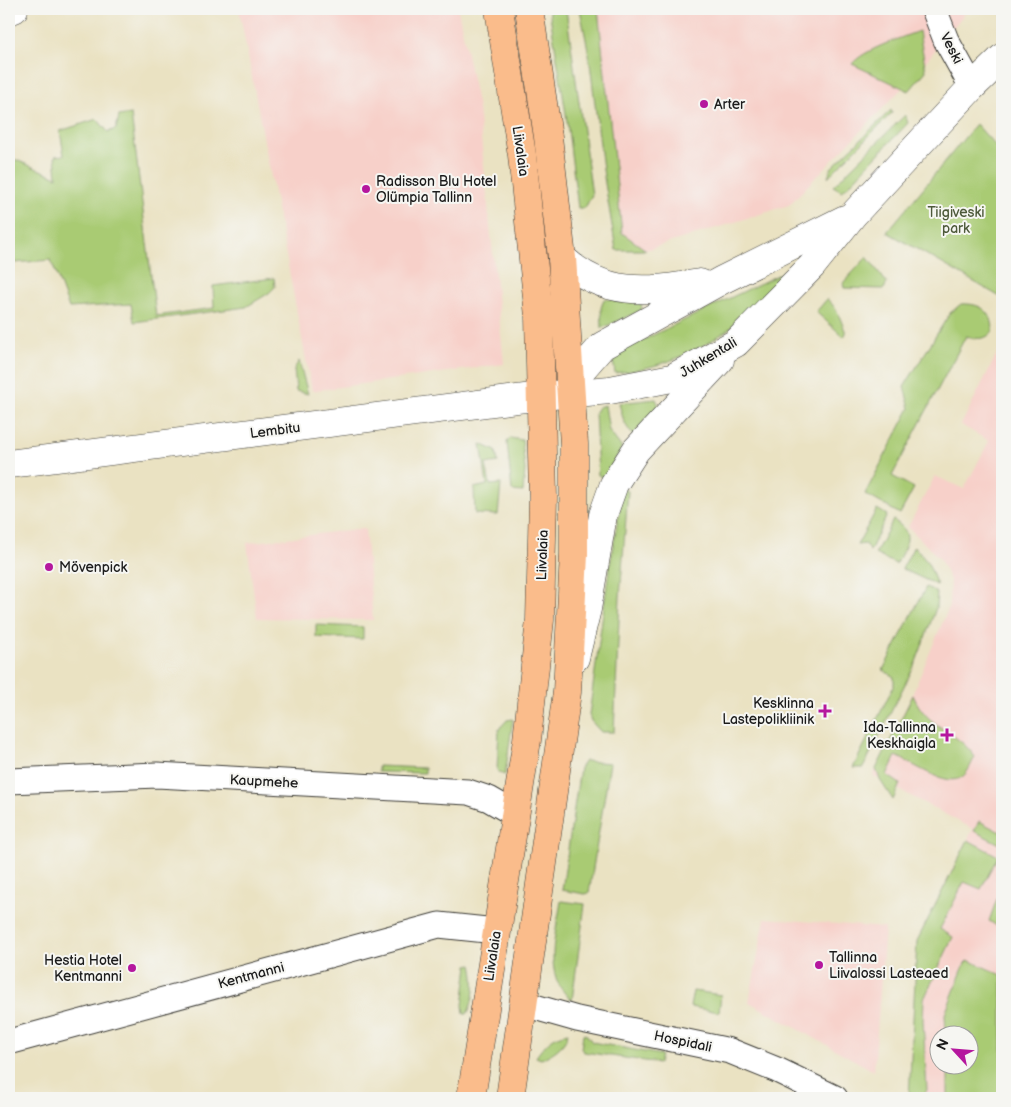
<svg xmlns="http://www.w3.org/2000/svg" width="1011" height="1107" font-family="'Balsamiq Sans',sans-serif">
  <rect width="100%" height="100%" fill="#f6f6f2"/>
  <filter id="ink" filterUnits="userSpaceOnUse"><feTurbulence type="fractalNoise" baseFrequency=".02" numOctaves="2"/><feDisplacementMap in="SourceGraphic" scale="10" xChannelSelector="R" yChannelSelector="G"/><feConvolveMatrix kernelMatrix="1 2 1 2 8 2 1 2 1" color-interpolation-filters="sRGB"/></filter>
  <filter id="wash" filterUnits="userSpaceOnUse"><feTurbulence type="fractalNoise" baseFrequency=".0096" numOctaves="4" result="noise"/><feDisplacementMap in="SourceGraphic" scale="20" xChannelSelector="R" yChannelSelector="G"/><feGaussianBlur stdDeviation="1.12" result="paint"/><feColorMatrix in="noise" values="0 0 0 0 0 0 0 0 0 0 0 0 0 0 0 0 0 1.4 0 .05"/><feComposite in="paint" operator="in"/></filter>
  <g filter="url(#wash)">
    <rect width="100%" height="100%" fill="#eae2c2"/>
    <!-- built -->
    <g fill="#f7d0c9" fill-rule="evenodd">
      <path d="M239,9H458L478,108L504,364L312,391Z"/>
      <path d="M588,9H968L915,75L789,205L646,250L622,233Z"/>
      <path d="M1002,344V1098H909L917,941L973,829L873,776L912,695L949,607L950,580L940,559L908,527L935,476L964,489L989,441L961,425ZM938,1034H968V1064H938Z"/>
      <path d="M365,528L373,620L257,618L247,543Z"/>
      <path d="M765,918L885,928L874,1071L749,1002Z"/>
    </g>
    <!-- green -->
    <g fill="#a9cb73" stroke="#627448">
      <path d="M549,9H566L592,195L585,208H578L566,114Z"/>
      <path d="M580,9H598L622,233L646,250H616L604,177L589,55Z"/>
      <path d="M919,31L926,71L909,91L852,64C863,50 901,38 919,31Z"/>
      <path d="M891,110L892,113L828,177L831,168Z"/>
      <path d="M131,114L156,316L214,308L213,286L274,278L275,287L269,293L246,307L134,322L131,304L69,308L51,260L14,263L9,239V157L57,177L55,156L64,155L60,131L97,119L108,132L116,129L119,116Z"/>
      <path d="M905,115L908,123L848,186L842,191L833,186Z"/>
      <path d="M976,124L1002,153V298L887,232Z"/>
      <path d="M867,257L887,283L884,289L844,288L843,283Z"/>
      <path d="M784,272L788,279C733,329 692,365 615,373L612,355Z"/>
      <path d="M604,299L641,302L642,310L602,328L601,308Z"/>
      <path d="M827,299C837,307 841,321 846,333L844,337L816,312Z"/>
      <path d="M961,304C979,303 993,310 993,331C985,341 977,339 966,336L892,476L914,488L900,514L865,494L910,408L904,387L950,313Z"/>
      <path d="M299,361L308,394L296,391L294,369Z"/>
      <path d="M656,399L659,406L633,435C624,425 622,416 619,403Z"/>
      <path d="M605,405L609,431L622,448L604,478L598,475L595,412L598,407Z"/>
      <path d="M510,438L522,440L525,470L523,492L512,491L507,442Z"/>
      <path d="M481,444L496,451L498,462L486,464L490,485L501,484L498,515L475,514L474,488L487,485Z"/>
      <path d="M623,488L628,491L620,597L614,732H601L591,721L589,715L608,577Z"/>
      <path d="M877,509L887,515L870,551L865,544L857,545Z"/>
      <path d="M893,520C916,534 906,545 896,564L875,554Z"/>
      <path d="M914,546L928,563L937,585L902,569Z"/>
      <path d="M926,587L937,593L936,608L916,662L863,768H853L894,685V677L883,670Z"/>
      <path d="M316,625L363,627V639L316,637Z"/>
      <path d="M913,695C928,730 956,729 975,757C971,764 968,773 962,777C947,788 912,763 896,756L887,775L900,784L893,800L880,780L876,769Z"/>
      <path d="M513,719L505,775L499,773L497,770L499,729L507,720Z"/>
      <path d="M585,761L610,763L589,893L585,894L562,890L580,768Z"/>
      <path d="M378,766L425,768V773L378,772Z"/>
      <path d="M979,821L1000,832L1002,829V845L974,831Z"/>
      <path d="M968,840L998,856L981,889L964,882L940,929L953,937L924,999L923,1020L927,1090L922,1098H909L917,941Z"/>
      <path d="M998,896L1002,899V929L989,921Z"/>
      <path d="M561,901L585,904L572,1000C541,976 556,935 561,901Z"/>
      <path d="M968,960L1002,975V1098H948V1065L968,1064V1034H946L945,1014L965,963Z"/>
      <path d="M472,964C476,981 475,1000 467,1014H464L463,1005L468,965Z"/>
      <path d="M693,991L721,995L719,1012L690,1007Z"/>
      <path d="M568,1033C566,1046 552,1054 541,1059L536,1057C544,1045 553,1035 568,1033Z"/>
      <path d="M583,1034L587,1035L592,1042L661,1055L659,1063L584,1052L581,1049Z"/>
    </g>
  </g>
  <g filter="url(#ink)">
    <g fill="none" stroke-linecap="round" stroke-linejoin="round">
      <defs>
        <g id="minor">
          <path d="M934,9L946,40L972,87"/>
          <path d="M9,781L157,775L468,792L489,799L515,814"/>
          <path d="M524,1004L577,1019L730,1051L777,1070L835,1098"/>
          <path d="M9,1042L439,925L496,931"/>
        </g>
        <g id="tertiary">
          <path d="M9,11L14,9"/>
          <path d="M562,258C604,297 647,292 700,283"/>
          <path d="M570,383L602,346L722,280L845,219"/>
          <path d="M9,464L541,396L610,390L672,378L736,343L812,266L853,215L972,87L1002,58"/>
          <path d="M575,658L587,609L603,515L614,484L636,450L720,360"/>
        </g>
        <g id="primary">
          <path d="M471,1098L527,740L540,620L543,498L539,316L522,155L499,9"/>
          <path d="M510,1098L567,692L574,554V444L562,258L548,137L529,9"/>
        </g>
      </defs>
      <!-- minor casing -->
      <use href="#minor" stroke="#3b3a35" stroke-width="27"/>
      <!-- tertiary casing -->
      <use href="#tertiary" stroke="#3b3a35" stroke-width="29"/>
      <!-- primary casing -->
      <use href="#primary" stroke="#3b3a35" stroke-width="29"/>
      <!-- minor -->
      <use href="#minor" stroke="#fff" stroke-width="25"/>
      <!-- tertiary -->
      <use href="#tertiary" stroke="#fff" stroke-width="28"/>
      <!-- primary -->
      <use href="#primary" stroke="#fabc8b" stroke-width="28"/>
    </g>
  </g>
  <!-- markers -->
  <g fill="#b5179e" stroke="#f6f6f2" stroke-width="2">
    <circle cx="704" cy="104" r="5"/>
    <circle cx="366" cy="189" r="5"/>
    <circle cx="49" cy="567" r="5"/>
    <path d="M822.5 703.5h5v5h5v5h-5v5h-5v-5h-5v-5h5z"/>
    <path d="M944.5 727.5h5v5h5v5h-5v5h-5v-5h-5v-5h5z"/>
    <circle cx="819" cy="965" r="5"/>
    <circle cx="132" cy="968" r="5"/>
  </g>
  <g text-anchor="middle" stroke-width="4" stroke-linejoin="round" paint-order="stroke">
    <!-- street labels -->
    <g font-size="14" fill="#1c1c1c" stroke="#f6f6f2">
      <text transform="translate(952 48) rotate(63)" y="5">Veski</text>
      <text transform="translate(521 151) rotate(82)" y="5">Liivalaia</text>
      <text transform="translate(708 357) rotate(-31)" y="5">Juhkentali</text>
      <text transform="translate(275 430) rotate(-7)" y="5">Lembitu</text>
      <text transform="translate(542 555) rotate(-88)" y="5">Liivalaia</text>
      <text transform="translate(264 781) rotate(3)" y="5">Kaupmehe</text>
      <text transform="translate(492 956) rotate(-81)" y="5">Liivalaia</text>
      <text transform="translate(251 975) rotate(-15)" y="5">Kentmanni</text>
      <text transform="translate(683 1041) rotate(12)" y="5">Hospidali</text>
    </g>
    <!-- poi labels -->
    <g font-size="14" fill="#1c1c1c" stroke="#f6f6f2" text-anchor="start">
      <text x="714" y="109">Arter</text>
      <text x="376" y="186">Radisson Blu Hotel<tspan x="376" dy="16">Olümpia Tallinn</tspan></text>
      <text x="59" y="572">Mövenpick</text>
      <text x="814" y="708" text-anchor="end">Kesklinna<tspan x="814" dy="16">Lastepolikliinik</tspan></text>
      <text x="936" y="732" text-anchor="end">Ida-Tallinna<tspan x="936" dy="16">Keskhaigla</tspan></text>
      <text x="829" y="962">Tallinna<tspan x="829" dy="16">Liivalossi Lasteaed</tspan></text>
      <text x="122" y="965" text-anchor="end">Hestia Hotel<tspan x="122" dy="16">Kentmanni</tspan></text>
    </g>
    <!-- park labels -->
    <g font-size="14" fill="#4d593a" stroke="#f6f6f2">
      <text x="956" y="217">Tiigiveski<tspan x="956" dy="16">park</tspan></text>
    </g>
  </g>
  <!-- margin -->
  <rect width="1011" height="1107" fill="none" stroke="#f6f6f2" stroke-width="30"/>
  <!-- north arrow -->
  <g transform="translate(954 1050) rotate(296)"><circle r="24" fill="#f6f6f2" stroke="#9f9f9c"/>
  <path d="M0-4L9 19L0 12L-9 19Z" fill="#b5179e"/>
  <text y="-8" font-size="14" font-weight="bold" text-anchor="middle" fill="#1c1c1c">N</text>
  </g>
</svg>
